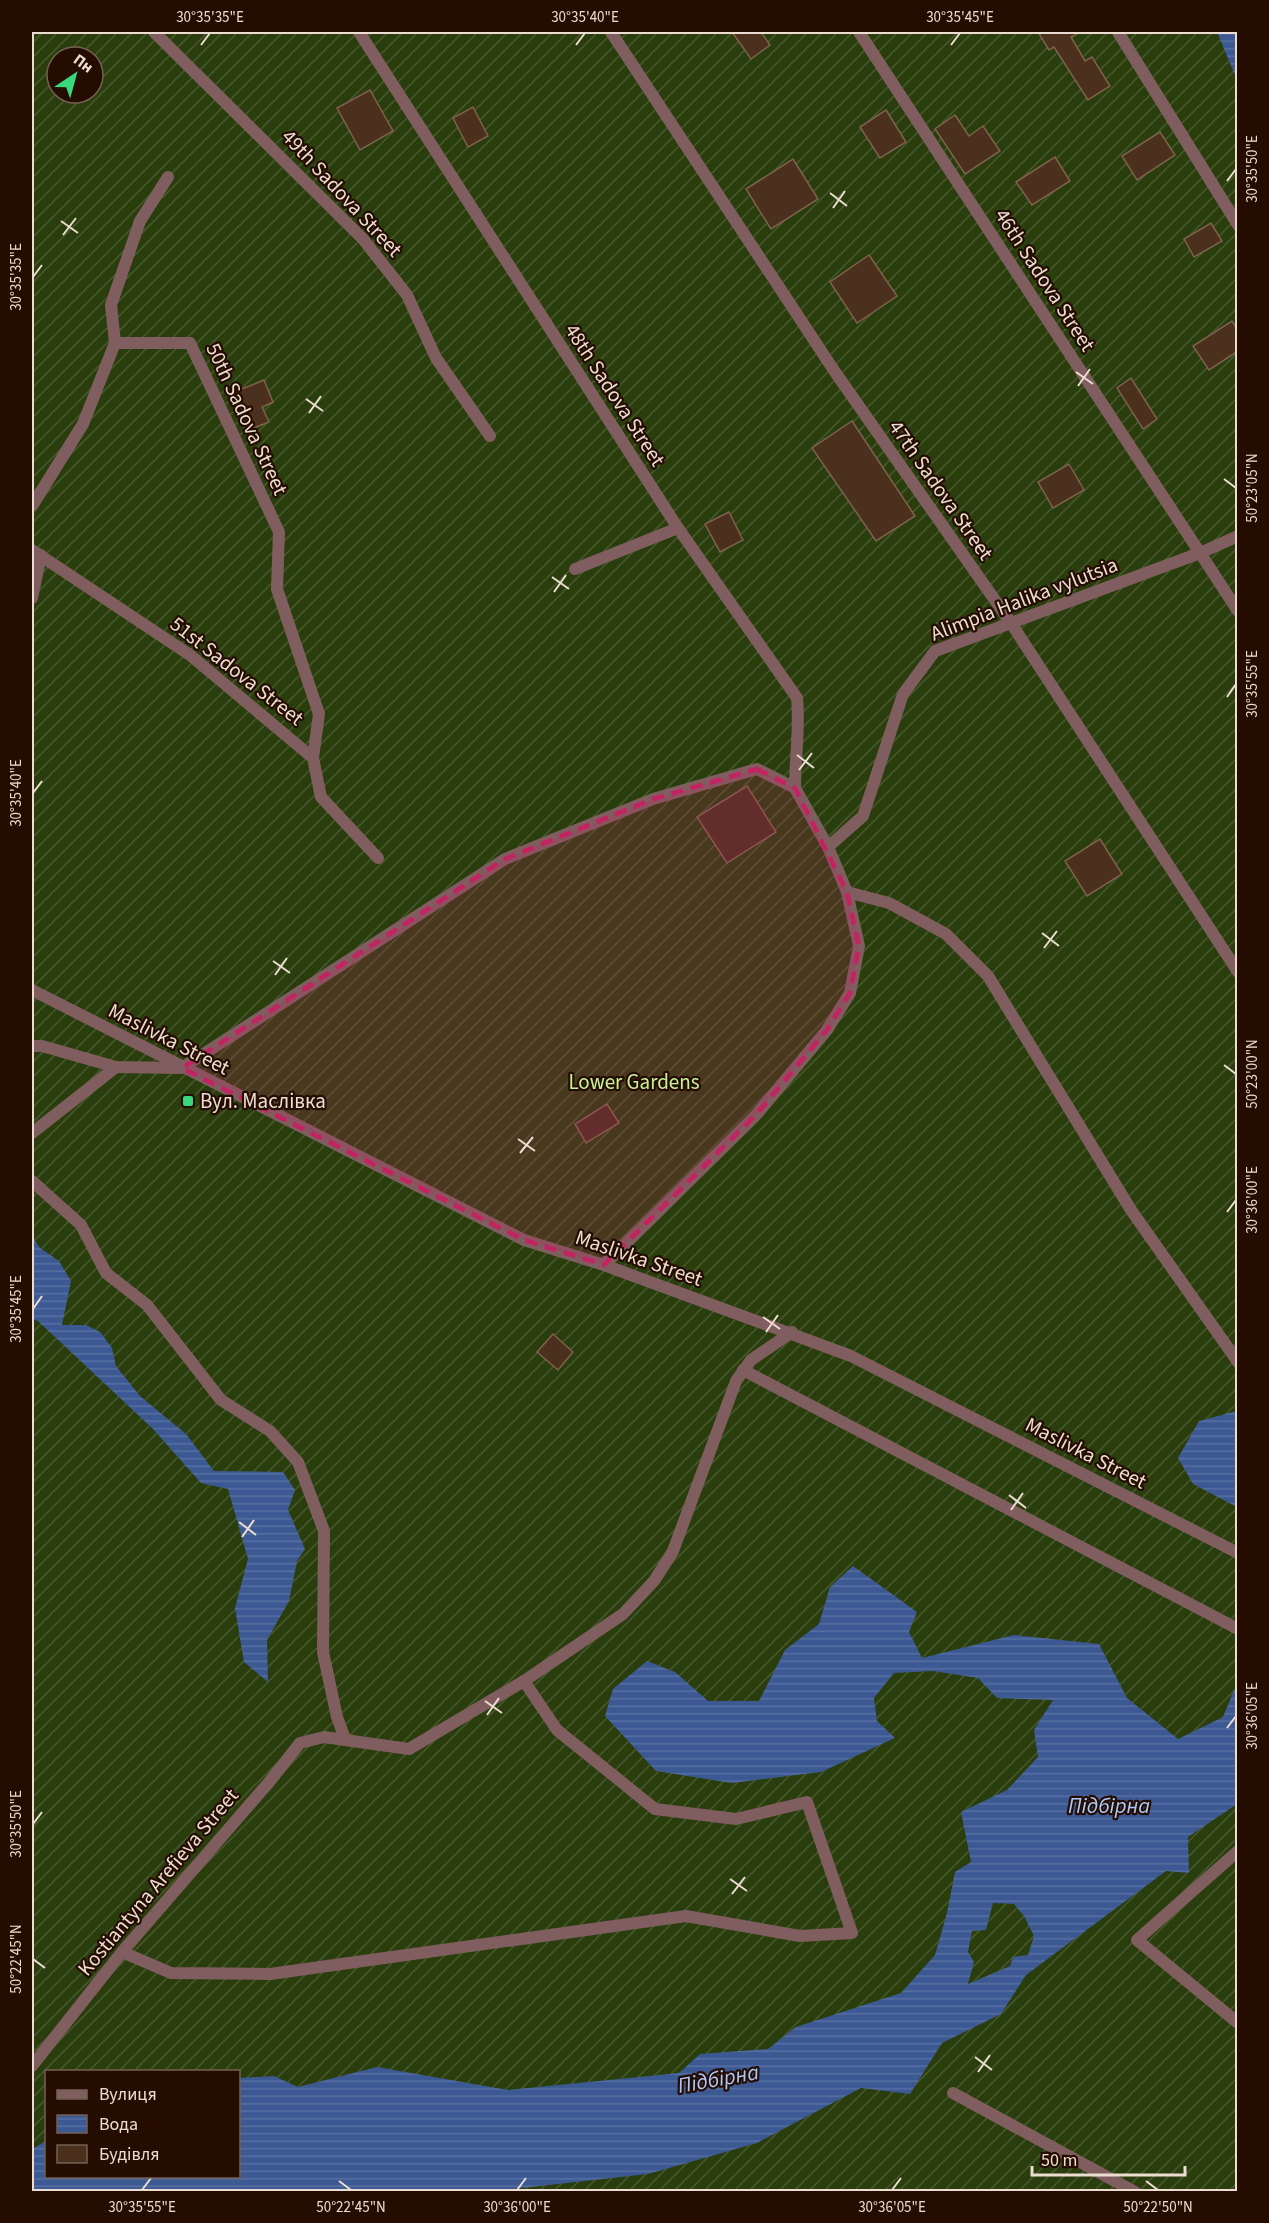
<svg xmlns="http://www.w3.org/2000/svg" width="1269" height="2223" font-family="'Source Sans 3',sans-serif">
  <defs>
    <pattern id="garden-furrows" width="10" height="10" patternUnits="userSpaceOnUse" patternTransform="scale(1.5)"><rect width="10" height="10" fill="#2a3e0d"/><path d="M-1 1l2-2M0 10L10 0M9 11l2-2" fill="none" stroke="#49592f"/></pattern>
    <pattern id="water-rules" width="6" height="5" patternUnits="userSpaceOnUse" patternTransform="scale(1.5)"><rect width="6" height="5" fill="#3c5993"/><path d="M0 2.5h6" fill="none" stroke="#5870a1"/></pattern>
  </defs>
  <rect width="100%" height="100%" fill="#2e1605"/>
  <!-- garden -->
  <path fill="url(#garden-furrows)" fill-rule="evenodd" d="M32,32H1237V2191H32ZM57,57H93V93H57ZM46,2072H238V2176H46Z"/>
  <!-- water -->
  <g fill="url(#water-rules)" fill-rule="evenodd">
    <path d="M1217,32H1237V80Z"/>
    <path d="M32,1236L40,1248L59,1261L71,1281L62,1325H86L100,1332L112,1348L116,1366L140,1396L186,1434L214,1471L283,1472L295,1490L288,1510L305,1549L297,1561L289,1601L267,1640L268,1682L244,1662L235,1608L248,1559L228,1489L201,1483L153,1429L38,1321L32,1319Z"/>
    <path d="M1237,1411H1238L1237,1507L1193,1484L1178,1458L1199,1421Z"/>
    <path d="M853,1566L917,1612L909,1632L922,1658L1014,1635L1099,1644L1127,1698L1178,1739L1223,1717L1237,1683V1804L1188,1837L1189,1873L1166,1871L1026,1975L1001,2014L942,2043L910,2094L861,2088L757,2143L648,2174L495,2191H32V2149L46,2141V2176H238L239,2078L274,2076L298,2087L377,2067L508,2090L679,2073L700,2054L768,2049L796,2027L901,1993L935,1955L947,1913L955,1872L971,1862L961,1812L1007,1790L1038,1757L1034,1730L1053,1700L997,1698L978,1678L933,1671L894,1673L874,1698L877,1721L895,1738L821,1772L732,1783L656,1771L605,1716L613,1689L647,1661L675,1672L708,1701H759L785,1650L819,1624L830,1587ZM993,1903L1014,1904L1024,1916L1034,1936L1028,1955L1013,1957L1010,1966L968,1984L974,1962L968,1952L972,1931L986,1930Z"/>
  </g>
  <!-- building -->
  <g fill="#4a301d" stroke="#7e624d" stroke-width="1.5">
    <path d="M732,32H761L770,45L751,59Z"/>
    <path d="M1038,32H1081L1071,37L1085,61L1092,57L1110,86L1088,100L1054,47L1049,50Z"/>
    <path d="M370,90L393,131L360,150L337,108Z"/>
    <path d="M473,107L488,136L468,147L453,118Z"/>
    <path d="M886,110L906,142L880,158L860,127Z"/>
    <path d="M955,115L969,136L983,126L1000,151L965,174L935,129Z"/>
    <path d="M1160,132L1175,155L1137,180L1122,156Z"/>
    <path d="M1055,157L1070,181L1032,205L1016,182Z"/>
    <path d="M793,159L818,199L771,229L746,189Z"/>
    <path d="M1211,223L1222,241L1194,257L1184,239Z"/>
    <path d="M869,255L897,296L857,323L830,282Z"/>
    <path d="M1232,321L1238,330V351L1209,370L1193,346Z"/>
    <path d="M1131,378L1157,419L1143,429L1117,388Z"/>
    <path d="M264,380L273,402L262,407L269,422L246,431L230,394Z"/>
    <path d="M852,421L915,516L876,541L812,448Z"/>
    <path d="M1069,464L1084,490L1053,508L1038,482Z"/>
    <path d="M729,512L743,540L720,552L705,524Z"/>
    <path d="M747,786L776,832L727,863L697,817Z"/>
    <path d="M1100,839L1122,874L1087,896L1065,861Z"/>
    <path d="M607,1104L619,1123L586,1143L575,1124Z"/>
    <path d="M553,1334L573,1352L558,1370L537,1352Z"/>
  </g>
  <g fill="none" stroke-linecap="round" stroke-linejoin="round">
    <!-- minor -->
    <g stroke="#805e5f" stroke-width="12">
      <path d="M154,32L363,239L407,295L436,358L490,436"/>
      <path d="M359,32L678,528L797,698C800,728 795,758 795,788"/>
      <path d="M611,32L835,372L1011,623L1238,972"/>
      <path d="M859,32L1238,611"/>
      <path d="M1118,32L1238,225"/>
      <path d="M168,177L140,221L111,305L115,343H190L279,532L277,589L319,714L313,758"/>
      <path d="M32,506L83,424L115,343"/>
      <path d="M32,550L190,655L313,758L321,797L378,858"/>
      <path d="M575,569L678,528"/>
      <path d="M32,598L41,555"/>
      <path d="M828,847L863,816L903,694L935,651L1200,553L1238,536"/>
      <path d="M847,892L889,903L946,934L988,976L1131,1210L1238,1362"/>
      <path d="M32,990L524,1240L604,1265L851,1356L1238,1553"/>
      <path d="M32,1046H42L116,1067L178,1068"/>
      <path d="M182,1068L505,859L653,799L757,769L795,788L828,847L847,892L859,946L850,993L827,1030L756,1115L604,1265"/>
      <path d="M32,1133L116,1067"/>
      <path d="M32,1181L81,1225L106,1273L147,1305L221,1400L270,1431L298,1462L324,1531L323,1652L337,1717L345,1739"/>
      <path d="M743,1370L1238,1629"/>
      <path d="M1238,1851L1137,1940L1238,2023"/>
      <path d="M122,1952L171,1973L270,1974L686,1916L800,1936L852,1933L807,1802L736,1819L655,1809L557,1730L524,1681"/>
      <path d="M32,2066L122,1952L270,1781L300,1743L324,1737L409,1749L524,1681L623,1614L654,1581L673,1551L736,1381L751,1360L792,1332"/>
      <path d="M953,2093L1135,2192"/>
    </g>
  </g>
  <!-- marked area -->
  <path fill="#c42261" fill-opacity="0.2" stroke="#c42261" stroke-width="4.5" stroke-dasharray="12 8" stroke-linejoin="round" d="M757,769L795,788L847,892L859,946L850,993L827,1030L756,1115L604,1265L524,1240L182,1068L505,859L653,799Z"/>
  <!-- ticks -->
  <path fill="none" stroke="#eddcd1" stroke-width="2" d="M201,45L210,33M576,45L585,33M951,45L960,33M1227,181L1236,169M830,193L847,206M833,208L845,191M61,221L78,233M63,235L76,218M33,277L42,265M1076,372L1093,384M1078,386L1090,369M306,399L323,411M309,413L321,396M1224,479L1236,488M552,577L569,589M554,592L566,575M1227,697L1236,684M797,755L814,768M799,770L812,753M33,793L42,781M1042,933L1059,946M1044,948L1057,931M273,961L290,973M275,975L287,958M1224,1065L1236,1074M518,1139L535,1151M520,1153L533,1137M1227,1212L1236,1200M33,1309L42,1296M763,1317L780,1329M766,1332L778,1315M1009,1495L1026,1508M1011,1510L1023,1493M239,1522L256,1535M242,1537L254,1520M485,1701L502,1713M487,1715L499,1698M1227,1728L1236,1716M33,1824L42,1812M730,1879L747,1891M732,1894L745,1877M33,1959L45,1968M975,2057L992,2070M978,2072L990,2055M339,2181L351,2190M1146,2181L1158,2190M142,2190L151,2178M517,2190L526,2178M892,2190L901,2178"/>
  <!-- markers -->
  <rect fill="#3ad77f" stroke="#240d00" stroke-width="2" x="182" y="1095" width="12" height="12" rx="3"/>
  <g text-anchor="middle" stroke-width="4.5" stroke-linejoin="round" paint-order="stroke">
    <!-- street labels -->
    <g font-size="21" fill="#eddcd1" stroke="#240d00">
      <text transform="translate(342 193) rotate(47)" y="7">49th Sadova Street</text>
      <text transform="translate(1045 280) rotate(57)" y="7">46th Sadova Street</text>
      <text transform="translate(615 395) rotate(57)" y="7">48th Sadova Street</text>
      <text transform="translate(247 419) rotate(65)" y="7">50th Sadova Street</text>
      <text transform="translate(941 490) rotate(55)" y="7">47th Sadova Street</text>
      <text transform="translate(1024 599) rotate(-21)" y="7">Alimpia Halika vylutsia</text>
      <text transform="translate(237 671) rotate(38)" y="7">51st Sadova Street</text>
      <text transform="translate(169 1039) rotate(27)" y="7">Maslivka Street</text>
      <text transform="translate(639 1258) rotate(19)" y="7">Maslivka Street</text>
      <text transform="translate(1086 1453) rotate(27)" y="7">Maslivka Street</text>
      <text transform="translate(158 1882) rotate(-50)" y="7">Kostiantyna Arefieva Street</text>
    </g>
    <!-- park labels -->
    <g font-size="21" fill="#c7f395" stroke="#240d00">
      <text x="634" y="1089">Lower Gardens</text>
    </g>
    <!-- poi labels -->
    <g font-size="21" fill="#eddcd1" stroke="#240d00" text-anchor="start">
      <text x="200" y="1108">Вул. Маслівка</text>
    </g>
    <!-- water labels -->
    <g font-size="22" font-style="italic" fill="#adc8fb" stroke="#240d00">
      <text x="1109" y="1813">Підбірна</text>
      <text transform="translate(718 2078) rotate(-10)" y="8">Підбірна</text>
    </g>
  </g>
  <!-- border -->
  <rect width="1269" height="2223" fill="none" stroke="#240d00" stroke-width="66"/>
  <!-- legend -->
  <rect x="45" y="2070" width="195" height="108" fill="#240d00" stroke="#746054" stroke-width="1.5"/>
  <rect x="57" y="2090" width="30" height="9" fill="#805e5f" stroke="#746054" stroke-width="1.5"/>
  <text x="99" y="2100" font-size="18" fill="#eddcd1">Вулиця</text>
  <rect x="57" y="2115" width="30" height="18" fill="url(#water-rules)" stroke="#746054" stroke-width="1.5"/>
  <text x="99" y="2130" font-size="18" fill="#eddcd1">Вода</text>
  <rect x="57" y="2145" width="30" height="18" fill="#4a301d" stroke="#746054" stroke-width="1.5"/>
  <text x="99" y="2160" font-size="18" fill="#eddcd1">Будівля</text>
  <!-- north arrow -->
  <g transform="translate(75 75) rotate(36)"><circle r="28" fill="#240d00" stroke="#746054" stroke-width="1.5"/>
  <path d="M0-4.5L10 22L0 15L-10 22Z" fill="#3ad77f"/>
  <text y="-9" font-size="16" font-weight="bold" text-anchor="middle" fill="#eddcd1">Пн</text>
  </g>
  <!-- scale -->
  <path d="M1032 2166v9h153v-9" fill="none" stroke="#eddcd1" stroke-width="3"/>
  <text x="1041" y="2166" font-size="18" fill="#eddcd1" stroke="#240d00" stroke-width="4.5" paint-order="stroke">50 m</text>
  <rect x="33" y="33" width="1203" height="2157" fill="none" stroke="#eddcd1" stroke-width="2"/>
  <g font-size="15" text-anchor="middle" fill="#eddcd1">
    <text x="210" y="22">30°35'35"E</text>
    <text x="585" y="22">30°35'40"E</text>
    <text x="960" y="22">30°35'45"E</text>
    <text transform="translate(1252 169) rotate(-90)" y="5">30°35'50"E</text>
    <text transform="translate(16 277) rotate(-90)" y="5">30°35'35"E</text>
    <text transform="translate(1252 488) rotate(-90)" y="5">50°23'05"N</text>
    <text transform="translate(1252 684) rotate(-90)" y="5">30°35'55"E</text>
    <text transform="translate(16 793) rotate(-90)" y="5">30°35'40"E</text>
    <text transform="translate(1252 1074) rotate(-90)" y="5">50°23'00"N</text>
    <text transform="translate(1252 1200) rotate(-90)" y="5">30°36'00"E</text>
    <text transform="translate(16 1309) rotate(-90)" y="5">30°35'45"E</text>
    <text transform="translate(1252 1716) rotate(-90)" y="5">30°36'05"E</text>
    <text transform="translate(16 1824) rotate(-90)" y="5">30°35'50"E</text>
    <text transform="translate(16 1959) rotate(-90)" y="5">50°22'45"N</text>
    <text x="142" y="2212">30°35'55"E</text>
    <text x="351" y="2212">50°22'45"N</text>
    <text x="517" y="2212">30°36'00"E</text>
    <text x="892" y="2212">30°36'05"E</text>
    <text x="1158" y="2212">50°22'50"N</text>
  </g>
</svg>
